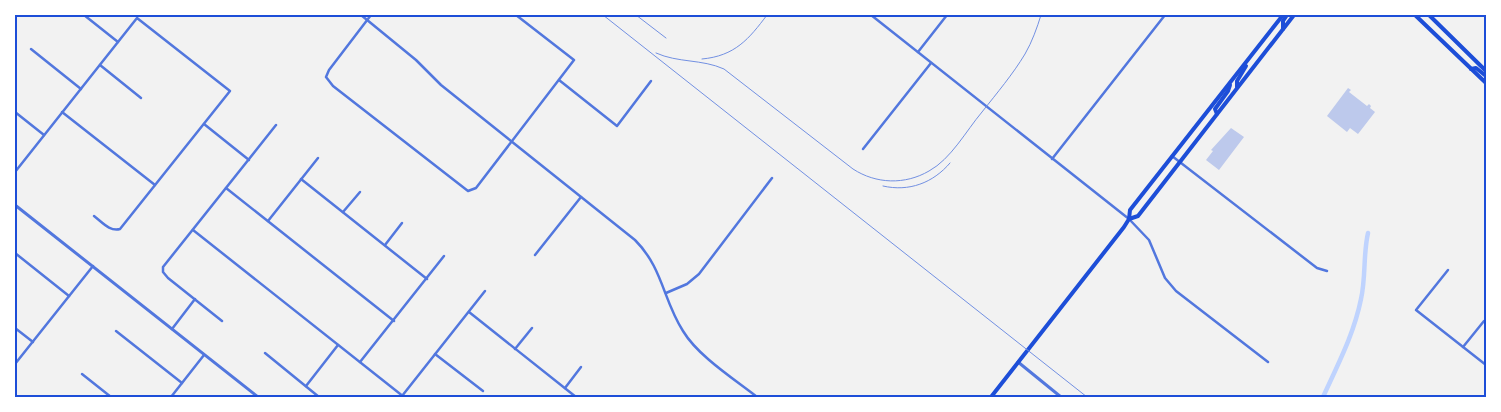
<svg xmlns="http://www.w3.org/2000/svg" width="1501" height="412" font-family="'Libre Baskerville',serif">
  <rect width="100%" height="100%" fill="#f2f2f2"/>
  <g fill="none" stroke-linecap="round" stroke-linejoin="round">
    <!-- canal -->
    <path stroke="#bfd3fe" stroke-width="4.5" d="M1323,397C1338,364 1354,334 1361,299C1366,277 1363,255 1368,233"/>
  </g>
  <!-- building -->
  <g fill="#bdc9ec">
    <path d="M1348,88L1351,90L1349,92L1367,106L1369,104L1371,106L1370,108L1375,112L1358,134L1350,128L1347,132L1327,116Z"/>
    <path d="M1231,128L1244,137L1219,170L1206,160L1213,151L1211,150Z"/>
  </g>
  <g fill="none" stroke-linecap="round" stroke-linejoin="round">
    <!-- minor -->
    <g stroke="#5277de" stroke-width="2.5">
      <path d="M84,15L118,42"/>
      <path d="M361,15L416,60L441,85L635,240C663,268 663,300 683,331C698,356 734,379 757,397"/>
      <path d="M371,15L329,70L326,77L333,86L468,191L476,188L574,60L516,15"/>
      <path d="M871,15L1129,219L1149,240L1165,278L1176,291L1268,362"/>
      <path d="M31,49L81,89"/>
      <path d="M918,52L947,15"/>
      <path d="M100,65L141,98"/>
      <path d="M559,80L617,126L651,81"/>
      <path d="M15,112L44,135"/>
      <path d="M62,112L155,185"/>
      <path d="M204,124L249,160"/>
      <path d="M863,149L931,63"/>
      <path d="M1172,156L1317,268L1327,271"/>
      <path d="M1052,159L1165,15"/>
      <path d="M15,172L137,18L230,91L120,229C110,232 102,222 94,216"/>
      <path d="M301,179L427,279"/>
      <path d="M226,188L394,321"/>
      <path d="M343,212L360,192"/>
      <path d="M268,221L318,158"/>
      <path d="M193,230L404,397"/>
      <path d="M385,245L402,223"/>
      <path d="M15,253L69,296"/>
      <path d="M535,255L581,197"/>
      <path d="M1448,270L1416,310L1486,365"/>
      <path d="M666,293L687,284L699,274L772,178"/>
      <path d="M469,312L576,397"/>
      <path d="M222,321L168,278L163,272V267L276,125"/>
      <path d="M15,328L33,342"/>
      <path d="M172,329L195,299"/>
      <path d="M116,331L182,383"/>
      <path d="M1463,347L1484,321"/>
      <path d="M515,349L532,328"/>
      <path d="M265,353L319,397"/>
      <path d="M435,354L483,391"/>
      <path d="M360,362L444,256"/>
      <path d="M15,364L93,266"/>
      <path d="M82,374L111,397"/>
      <path d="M306,386L338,345"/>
      <path d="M565,388L581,367"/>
      <path d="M402,396L485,291"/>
      <path d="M171,397L204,355"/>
    </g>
    <!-- tertiary -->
    <g stroke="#5277de" stroke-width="3">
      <path d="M15,205L258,397"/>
      <path d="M1018,362L1061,397"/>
    </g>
    <!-- secondary -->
    <g stroke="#1d4ed8" stroke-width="4">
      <path d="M1415,15L1486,83"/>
      <path d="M1429,15L1486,71"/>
      <path d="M1283,29V21L1287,15"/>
      <path d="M1471,69L1476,68L1486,76"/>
      <path d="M1237,87V81L1246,66"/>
      <path d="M1217,114L1215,109L1228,91L1230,85"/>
      <path d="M1129,219L1138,216L1294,15"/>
      <path d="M991,397L1124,227L1129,219L1130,210L1283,15"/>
    </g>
    <!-- rail -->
    <g stroke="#7290e2" stroke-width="1">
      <path d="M603,15L1087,397"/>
      <path d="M636,15L666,38"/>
      <path d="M656,53C678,63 702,59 724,69L853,169C876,184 905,185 929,171C951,159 966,131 982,112C997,93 1013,74 1025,54C1032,42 1037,28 1041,15"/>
      <path d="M702,59C735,56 749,39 767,15"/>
      <path d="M883,186C909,192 933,183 950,163"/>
    </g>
  </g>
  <!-- border -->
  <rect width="1501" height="412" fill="none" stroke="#ffffff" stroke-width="32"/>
  <rect x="16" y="16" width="1469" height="380" fill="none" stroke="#1d4ed8" stroke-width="2"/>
</svg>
